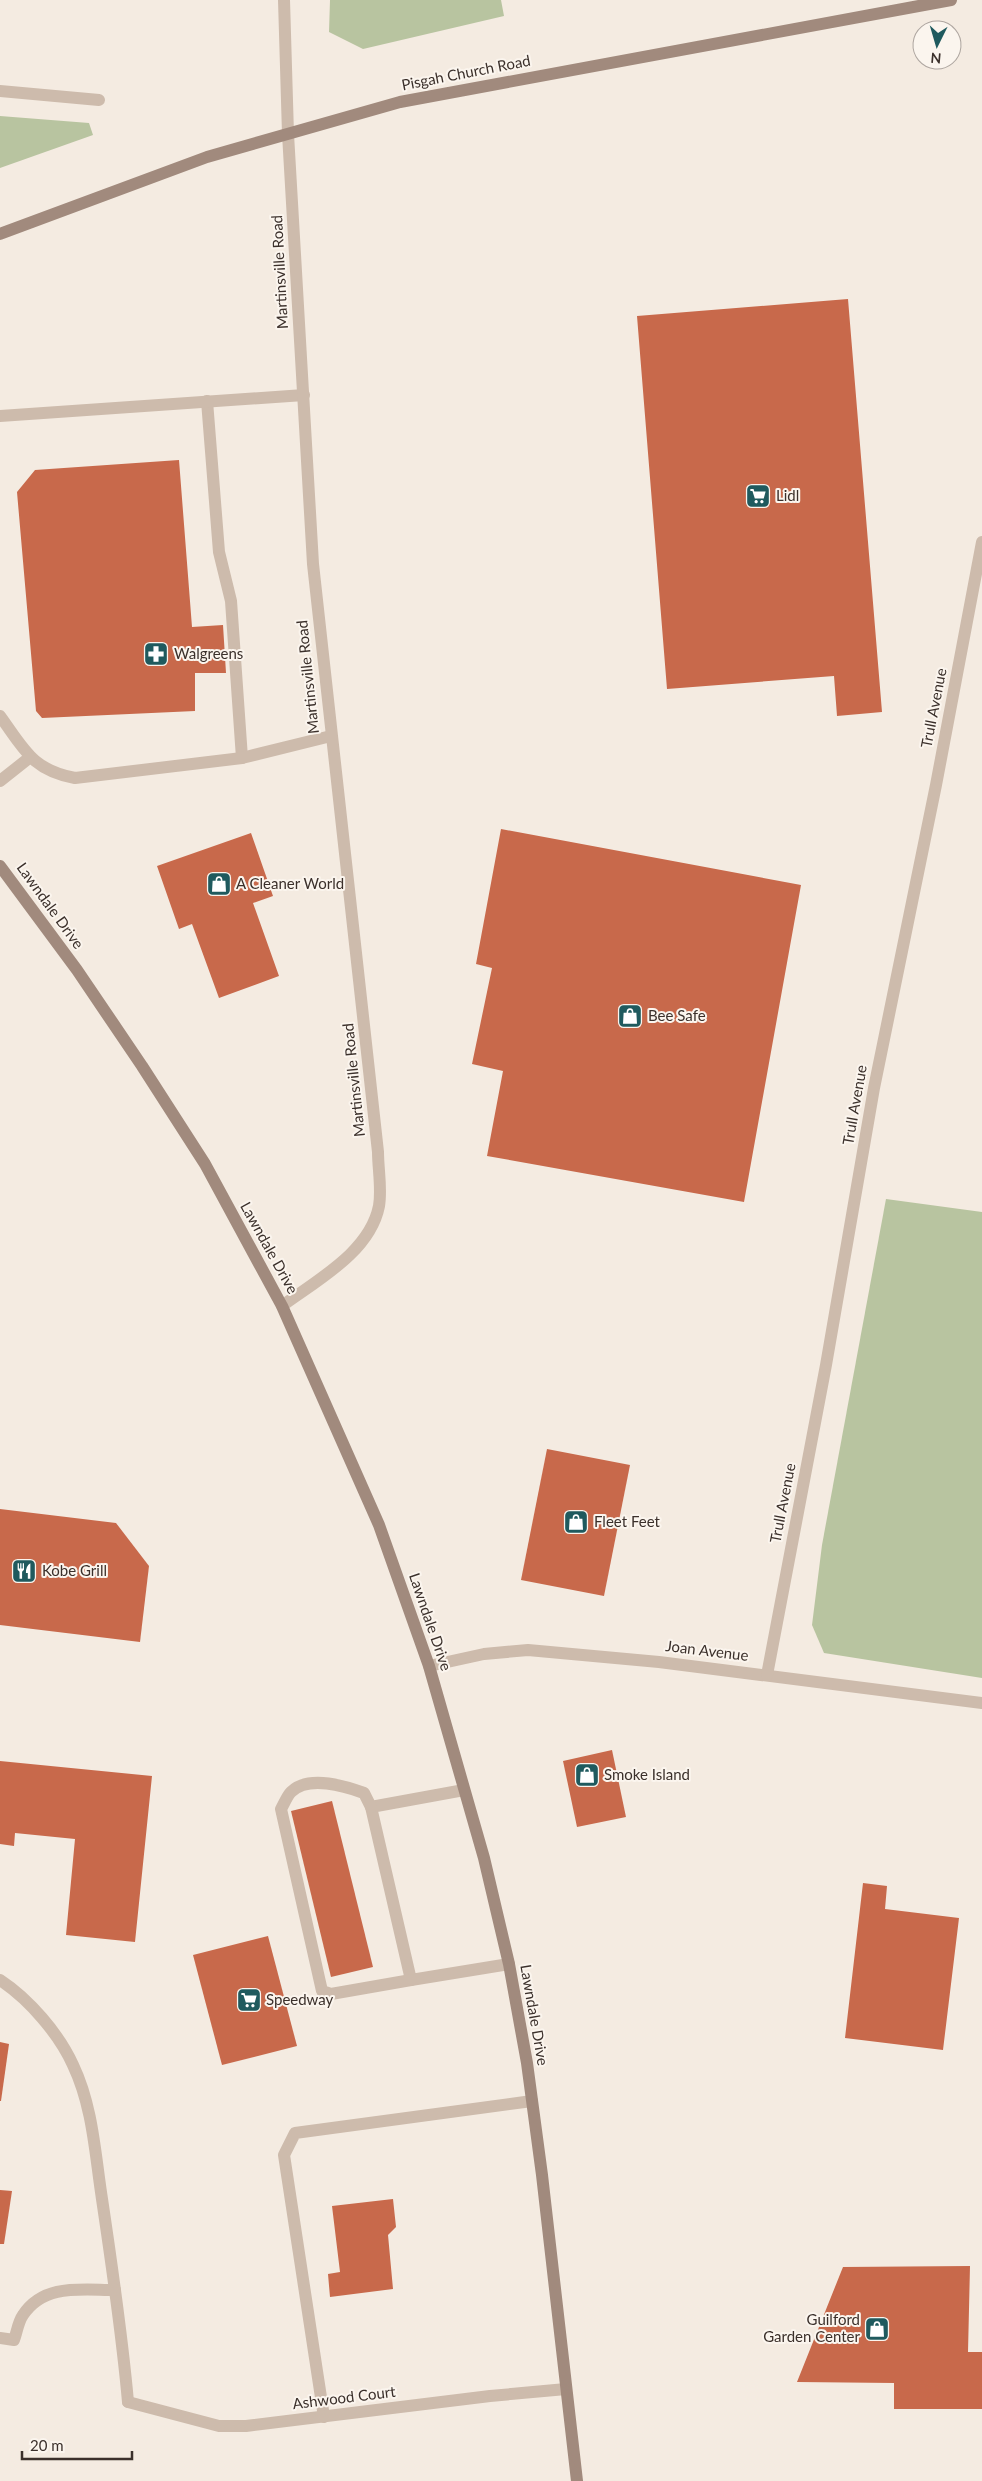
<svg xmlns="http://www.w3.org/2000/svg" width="982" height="2481" font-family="Lato,sans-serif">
  <rect width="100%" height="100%" fill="#f4ebe1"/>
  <!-- green -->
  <g fill="#b8c4a0">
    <path d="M330,0H501L504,16L363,49L329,32Z"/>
    <path d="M0,116L89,123L93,135L0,168Z"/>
    <path d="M886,1199L982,1212V1678L824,1653L812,1625L822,1545Z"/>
  </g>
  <!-- building -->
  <g fill="#c8694b">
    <path d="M848,299L882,712L837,716L834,676L667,689L637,316Z"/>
    <path d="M179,460L192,627L223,625L226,673H195V711L42,718L36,711L17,492L35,470Z"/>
    <path d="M501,829L801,885L744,1202L487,1156L503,1071L472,1064L492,968L476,964Z"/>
    <path d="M251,833L273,896L253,903L279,976L219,998L192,924L179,929L157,866Z"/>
    <path d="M547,1449L630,1465L604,1596L521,1580Z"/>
    <path d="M0,1509L116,1523L149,1566L140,1642L0,1625Z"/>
    <path d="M612,1750L626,1817L577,1827L563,1761Z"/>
    <path d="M0,1761L152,1776L135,1942L66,1935L75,1839L15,1833L14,1846L0,1844Z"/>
    <path d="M332,1801L373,1967L331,1977L291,1811Z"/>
    <path d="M863,1883L887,1886L885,1909L959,1918L943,2050L845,2038Z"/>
    <path d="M268,1936L297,2046L222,2065L193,1955Z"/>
    <path d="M0,2042L9,2044L1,2101H0Z"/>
    <path d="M0,2190L12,2191L4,2244H0Z"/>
    <path d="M393,2199L396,2227L388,2235L393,2289L330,2297L328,2274L340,2272L332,2206Z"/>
    <path d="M970,2266L968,2352H982V2409H894V2383L797,2382L843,2267Z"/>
  </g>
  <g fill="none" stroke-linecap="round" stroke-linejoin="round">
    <!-- lane -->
    <g stroke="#cdbbac" stroke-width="12">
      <path d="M207,401L219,552L231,601L242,758"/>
      <path d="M0,416L304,395"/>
      <path d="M0,716C24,749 32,770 75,778L242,758L331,736"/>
      <path d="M0,781L29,758"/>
      <path d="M464,1790L371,1807L411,1980L509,1964"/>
      <path d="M371,1807L364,1793C345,1786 308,1775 291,1792C287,1796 284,1804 281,1809L322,1991L331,1994L411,1980"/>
      <path d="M0,1980C29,1999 59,2034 73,2065C93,2107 95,2154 102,2199C112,2266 122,2334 128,2402"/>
      <path d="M0,2338L14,2340C17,2332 18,2322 23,2315C44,2283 82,2290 115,2290"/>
      <path d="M324,2417L284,2155L295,2133L532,2101"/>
    </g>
    <!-- street -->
    <g stroke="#cdbbac" stroke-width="12">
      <path d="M0,91L99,100"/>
      <path d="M282,1306C317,1280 370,1252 379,1206C382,1189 378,1169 378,1152L313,564L288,134L284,0"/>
      <path d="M429,1666L484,1654L528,1650L659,1662L982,1703"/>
      <path d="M767,1675L826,1365L874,1088L936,785L982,542"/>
      <path d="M128,2402L219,2426H246L490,2396L566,2389"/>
    </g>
    <!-- secondary -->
    <g stroke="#a18a7d" stroke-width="12">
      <path d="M0,234L207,157L400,102L951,0"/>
      <path d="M0,866L77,970L142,1066L205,1164L282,1306L379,1525L429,1666L484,1858L509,1964L527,2063L542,2175L577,2481"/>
    </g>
  </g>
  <!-- icons -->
  <defs>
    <symbol id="supermarket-square" viewBox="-11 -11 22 22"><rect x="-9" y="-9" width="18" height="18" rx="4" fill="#1f5a5e" stroke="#fbf5ee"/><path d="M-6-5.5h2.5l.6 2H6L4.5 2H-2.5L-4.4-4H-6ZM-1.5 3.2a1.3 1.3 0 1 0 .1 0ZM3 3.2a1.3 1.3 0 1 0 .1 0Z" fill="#fff"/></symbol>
    <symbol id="pharmacy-square" viewBox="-11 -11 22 22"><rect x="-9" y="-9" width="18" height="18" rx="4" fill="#1f5a5e" stroke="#fbf5ee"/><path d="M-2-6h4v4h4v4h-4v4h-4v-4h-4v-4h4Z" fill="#fff"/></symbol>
    <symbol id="shop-square" viewBox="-11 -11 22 22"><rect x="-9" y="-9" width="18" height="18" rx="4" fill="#1f5a5e" stroke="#fbf5ee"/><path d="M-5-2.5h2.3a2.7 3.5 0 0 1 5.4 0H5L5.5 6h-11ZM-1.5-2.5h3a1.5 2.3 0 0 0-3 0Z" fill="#fff"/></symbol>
    <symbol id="restaurant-square" viewBox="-11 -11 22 22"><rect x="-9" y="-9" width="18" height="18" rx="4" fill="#1f5a5e" stroke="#fbf5ee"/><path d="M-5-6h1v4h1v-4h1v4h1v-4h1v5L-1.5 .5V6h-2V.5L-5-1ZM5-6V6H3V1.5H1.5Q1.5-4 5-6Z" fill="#fff"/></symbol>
  </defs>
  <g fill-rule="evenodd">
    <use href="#supermarket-square" x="744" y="482" width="28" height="28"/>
    <use href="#pharmacy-square" x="142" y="640" width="28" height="28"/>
    <use href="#shop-square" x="205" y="870" width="28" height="28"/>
    <use href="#shop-square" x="616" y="1002" width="28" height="28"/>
    <use href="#shop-square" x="562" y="1508" width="28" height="28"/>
    <use href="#restaurant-square" x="10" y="1557" width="28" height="28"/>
    <use href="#shop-square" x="573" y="1761" width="28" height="28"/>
    <use href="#supermarket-square" x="235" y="1986" width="28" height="28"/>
    <use href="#shop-square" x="863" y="2315" width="28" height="28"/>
  </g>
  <g text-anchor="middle" stroke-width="4" stroke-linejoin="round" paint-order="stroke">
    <!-- street labels -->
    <g font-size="15" fill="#3b302b" stroke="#fbf5ee">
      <text transform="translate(466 73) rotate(-11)" y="5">Pisgah Church Road</text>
      <text transform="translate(280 272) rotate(-93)" y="5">Martinsville Road</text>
      <text transform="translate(308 677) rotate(-96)" y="5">Martinsville Road</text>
      <text transform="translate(934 708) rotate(-79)" y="5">Trull Avenue</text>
      <text transform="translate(50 906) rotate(54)" y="5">Lawndale Drive</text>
      <text transform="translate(354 1080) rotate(-96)" y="5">Martinsville Road</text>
      <text transform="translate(855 1105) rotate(-80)" y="5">Trull Avenue</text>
      <text transform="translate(269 1248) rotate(61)" y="5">Lawndale Drive</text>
      <text transform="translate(783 1503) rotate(-79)" y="5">Trull Avenue</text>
      <text transform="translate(430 1622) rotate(71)" y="5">Lawndale Drive</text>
      <text transform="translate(707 1651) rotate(7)" y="5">Joan Avenue</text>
      <text transform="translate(534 2015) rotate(80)" y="5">Lawndale Drive</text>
      <text transform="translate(344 2398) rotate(-7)" y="5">Ashwood Court</text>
    </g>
    <!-- poi labels -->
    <g font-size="15" fill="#3b302b" stroke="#fbf5ee" text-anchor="start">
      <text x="776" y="501">Lidl</text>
      <text x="174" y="659">Walgreens</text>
      <text x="236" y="889">A Cleaner World</text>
      <text x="648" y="1021">Bee Safe</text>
      <text x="594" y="1527">Fleet Feet</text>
      <text x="42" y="1576">Kobe Grill</text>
      <text x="604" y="1780">Smoke Island</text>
      <text x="266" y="2005">Speedway</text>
      <text x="860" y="2325" text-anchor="end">Guilford<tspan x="860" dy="17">Garden Center</tspan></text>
    </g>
  </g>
  <!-- north arrow -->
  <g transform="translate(937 45) rotate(185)"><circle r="24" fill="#fbf5ee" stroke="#aea6a0"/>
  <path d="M0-4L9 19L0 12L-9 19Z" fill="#1f5a5e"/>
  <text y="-8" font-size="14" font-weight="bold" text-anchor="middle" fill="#3b302b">N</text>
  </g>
  <!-- scale -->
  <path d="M22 2451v8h110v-8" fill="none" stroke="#3b302b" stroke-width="2.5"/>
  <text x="30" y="2451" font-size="15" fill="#3b302b" stroke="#fbf5ee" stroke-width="4" paint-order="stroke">20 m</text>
</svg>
